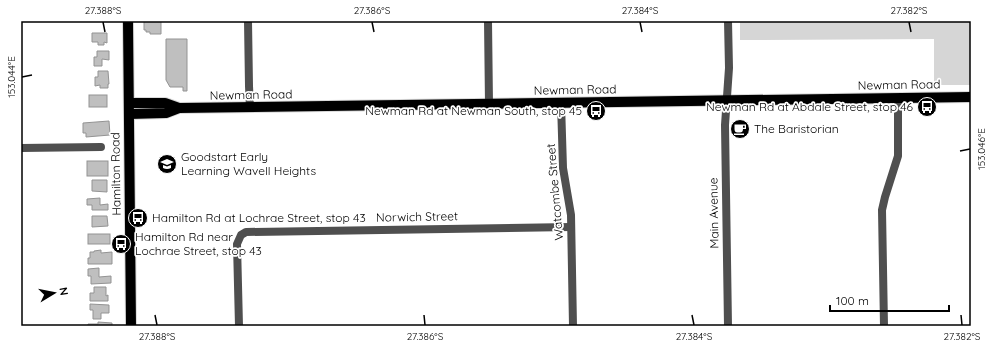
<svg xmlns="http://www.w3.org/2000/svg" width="992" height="347" font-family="Quicksand,sans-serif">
  <rect width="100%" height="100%" fill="#fff"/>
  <!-- green -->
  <path fill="#d6d6d6" d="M740,21H971V85H934V39L740,40Z"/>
  <!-- building -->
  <g fill="#bfbfbf" stroke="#939393">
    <path d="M144,21H161V34H150V32H146V30H144Z"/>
    <path d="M92,33H107V43L104,42V45H98V42H92Z"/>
    <path d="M166,39H187V91H183V87H170L166,80Z"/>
    <path d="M97,51H109V60L102,59V66H94V57H97Z"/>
    <path d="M98,71H108L109,84H108V88H100V85L95,86V77H98Z"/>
    <rect x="89" y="95" width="18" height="12"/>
    <path d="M109,121L110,135L86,137V133H83V123Z"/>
    <rect x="87" y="161" width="21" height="15"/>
    <path d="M92,180H107V192L92,191Z"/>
    <path d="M100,198V205L108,204V210H92V205H87V199Z"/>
    <path d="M92,216H107L108,226L92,227Z"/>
    <rect x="88" y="234" width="22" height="10"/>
    <path d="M101,250V253L112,252V264H88V258H90V252H94V251Z"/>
    <path d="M99,268V277L111,276V283L91,284V276H88V269Z"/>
    <path d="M94,287H106V296L108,295V301H90V293H94Z"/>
    <path d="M90,304L109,305V313H101V319H93V310H90Z"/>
    <path d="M98,322L112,323V326H88V324H98Z"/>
  </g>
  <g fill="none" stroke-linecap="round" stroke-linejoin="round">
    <defs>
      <g id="major">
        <path d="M128,21L131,326"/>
        <path d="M129,103H165L179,108"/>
        <path d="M129,114L166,113L179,108L971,97"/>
      </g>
    </defs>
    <!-- major casing -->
    <use href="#major" stroke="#dbdbdb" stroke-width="12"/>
    <!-- minor -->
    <g stroke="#4f4f4f" stroke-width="8">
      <path d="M248,21L249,86L250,108"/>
      <path d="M488,21L489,104"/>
      <path d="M561,103L563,168L571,215L573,326"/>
      <path d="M21,148L101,147"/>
      <path d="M239,326L237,244L241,235L246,232L571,227"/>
      <path d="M728,326L725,125L729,68L728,21"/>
      <path d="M884,326L882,210L885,197L898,156V98"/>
    </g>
    <!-- major -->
    <use href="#major" stroke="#000" stroke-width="10"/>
  </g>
  <!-- ticks -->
  <path fill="none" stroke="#000" stroke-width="1.5" d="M103,22L105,32M372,22L374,32M640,22L642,32M909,22L911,32M22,77L32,75M960,151L970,149M155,315L157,325M424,315L425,325M692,315L694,325M961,315L962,325"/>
  <!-- icons -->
  <defs>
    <symbol id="bus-disc" viewBox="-11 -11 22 22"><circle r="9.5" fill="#000" stroke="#fff"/><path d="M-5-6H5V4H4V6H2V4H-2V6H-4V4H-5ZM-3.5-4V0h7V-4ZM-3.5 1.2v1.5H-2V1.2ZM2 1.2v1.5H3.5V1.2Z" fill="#fff"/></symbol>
    <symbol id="cafe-disc" viewBox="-11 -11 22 22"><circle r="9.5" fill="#000" stroke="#fff"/><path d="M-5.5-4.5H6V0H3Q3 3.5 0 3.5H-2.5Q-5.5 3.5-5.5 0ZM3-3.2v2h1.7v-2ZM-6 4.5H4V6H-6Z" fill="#fff"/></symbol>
    <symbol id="school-disc" viewBox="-11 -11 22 22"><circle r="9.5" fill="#000" stroke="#fff"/><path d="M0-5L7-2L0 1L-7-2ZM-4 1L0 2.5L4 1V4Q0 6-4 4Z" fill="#fff"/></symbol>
  </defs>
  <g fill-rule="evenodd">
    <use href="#bus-disc" x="916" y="96" width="22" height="22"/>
    <use href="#bus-disc" x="585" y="100" width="22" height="22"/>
    <use href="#cafe-disc" x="729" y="118" width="22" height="22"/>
    <use href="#school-disc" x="156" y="153" width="22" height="22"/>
    <use href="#bus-disc" x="127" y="207" width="22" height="22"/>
    <use href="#bus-disc" x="110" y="233" width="22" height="22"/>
  </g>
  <g text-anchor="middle" stroke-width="3.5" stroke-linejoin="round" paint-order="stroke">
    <!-- street labels -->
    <g font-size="12" fill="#000" stroke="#fff">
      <text transform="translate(899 85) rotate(-1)" y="4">Newman Road</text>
      <text transform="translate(575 90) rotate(-1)" y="4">Newman Road</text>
      <text transform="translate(251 95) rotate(-1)" y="4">Newman Road</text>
      <text transform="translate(116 174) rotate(-91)" y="4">Hamilton Road</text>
      <text transform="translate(555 192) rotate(-95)" y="4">Watcombe Street</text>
      <text transform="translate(714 213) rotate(-91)" y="4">Main Avenue</text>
      <text transform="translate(417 217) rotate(-1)" y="4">Norwich Street</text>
    </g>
    <!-- poi labels -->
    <g font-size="12" fill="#000" stroke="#fff" text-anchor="start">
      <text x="913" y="111" text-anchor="end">Newman Rd at Abdale Street, stop 46</text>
      <text x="582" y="115" text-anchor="end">Newman Rd at Newman South, stop 45</text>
      <text x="754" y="133">The Baristorian</text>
      <text x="181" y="161">Goodstart Early<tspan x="181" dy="14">Learning Wavell Heights</tspan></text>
      <text x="152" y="222">Hamilton Rd at Lochrae Street, stop 43</text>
      <text x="135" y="241">Hamilton Rd near<tspan x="135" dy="14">Lochrae Street, stop 43</tspan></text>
    </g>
  </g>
  <!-- border -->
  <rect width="992" height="347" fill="none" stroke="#ffffff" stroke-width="44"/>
  <!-- north arrow -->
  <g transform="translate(54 293) rotate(80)" stroke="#ffffff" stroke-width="3" paint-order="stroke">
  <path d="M0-3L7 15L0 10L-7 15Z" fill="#000000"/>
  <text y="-6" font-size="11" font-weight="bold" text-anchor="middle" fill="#000000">N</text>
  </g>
  <!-- scale -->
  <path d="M830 305v6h119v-6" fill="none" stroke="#000000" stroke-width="2"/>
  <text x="836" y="305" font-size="12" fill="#000000" stroke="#ffffff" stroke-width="3" paint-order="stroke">100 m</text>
  <rect x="22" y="22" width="948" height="303" fill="none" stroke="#000" stroke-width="1.5"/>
  <g font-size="10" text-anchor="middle" fill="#000">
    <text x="103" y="14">27.388°S</text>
    <text x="372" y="14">27.386°S</text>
    <text x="640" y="14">27.384°S</text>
    <text x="909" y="14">27.382°S</text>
    <text transform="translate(11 77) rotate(-90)" y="4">153.044°E</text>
    <text transform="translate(981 149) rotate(-90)" y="4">153.046°E</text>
    <text x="157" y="340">27.388°S</text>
    <text x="425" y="340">27.386°S</text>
    <text x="694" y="340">27.384°S</text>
    <text x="962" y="340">27.382°S</text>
  </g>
</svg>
